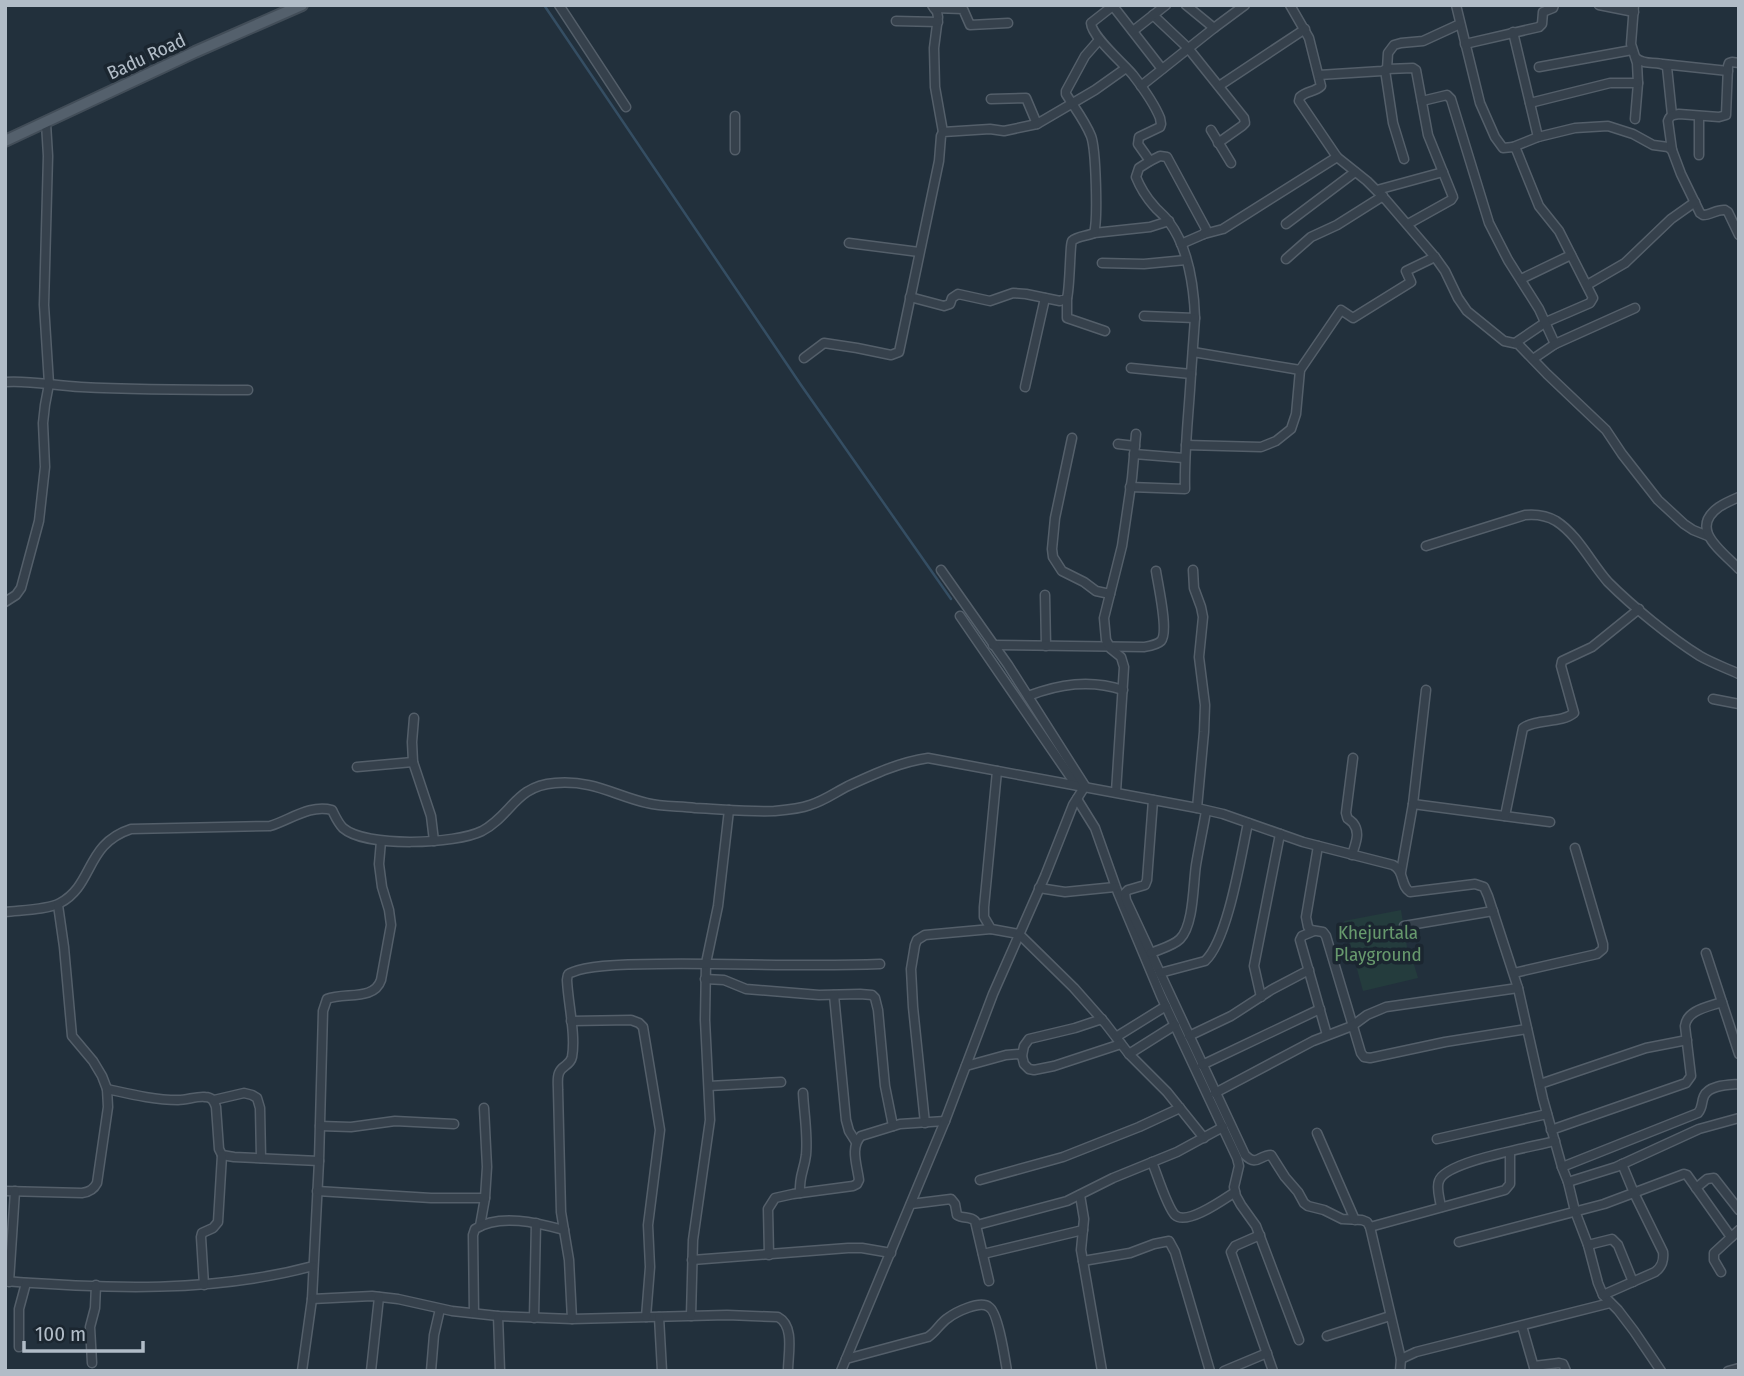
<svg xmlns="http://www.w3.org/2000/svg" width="1744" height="1376" font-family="'Fira Sans Condensed',sans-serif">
  <rect width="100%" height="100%" fill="#22303c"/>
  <!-- green -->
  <path fill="#243c3d" d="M1401,910L1407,947L1410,951L1418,978L1363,991L1344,921Z"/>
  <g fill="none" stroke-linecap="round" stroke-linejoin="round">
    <!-- stream -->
    <path stroke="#354e63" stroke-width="2.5" d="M544,5L801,385L951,599"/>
    <defs>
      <g id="minor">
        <path d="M559,5L626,107"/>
        <path d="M932,5L937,12L938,17L934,48L935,87L943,132"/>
        <path d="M1114,5L1091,23C1092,37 1122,62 1133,75C1143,88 1154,103 1160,118L1161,124L1160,127L1139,137L1138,144L1150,161L1139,168L1136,177C1140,187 1146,197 1154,206C1158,211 1165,216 1169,222C1188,247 1194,287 1195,318L1144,316"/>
        <path d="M1186,5L1214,28"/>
        <path d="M1290,5L1309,38L1321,86C1315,92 1306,91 1300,97L1299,101L1337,157L1367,181L1386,200L1435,257L1445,271L1458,298L1467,311L1504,341L1518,344L1547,374L1606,430L1622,454L1658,500L1684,524L1693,530L1708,536"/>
        <path d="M1456,5L1480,103L1495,137L1503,148L1513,147L1516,149L1539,206L1559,231L1593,298L1590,303L1546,322L1515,343"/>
        <path d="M1599,5L1634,12"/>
        <path d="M1634,5L1631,44L1637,63L1638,83L1635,119"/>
        <path d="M1113,6L1162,69"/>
        <path d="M934,8L963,9L970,25L1008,23"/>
        <path d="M1153,15L1188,48L1244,118L1245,123L1242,126L1218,143"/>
        <path d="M896,21L938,22"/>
        <path d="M1133,31L1166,5"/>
        <path d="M1513,32L1538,137"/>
        <path d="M1465,44L1539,27L1542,24L1543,12L1553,8L1554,5"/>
        <path d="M1636,58C1647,67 1658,59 1667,67L1672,115"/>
        <path d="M1663,64L1728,71"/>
        <path d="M1539,67L1632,50"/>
        <path d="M1387,69L1413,68L1416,70L1428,135L1453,197L1451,200L1408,224"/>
        <path d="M1385,70L1393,123L1404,159"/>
        <path d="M1319,75L1382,71L1387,69L1388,53L1394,45L1401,43L1423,41L1460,24"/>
        <path d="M1141,86L1214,28L1245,5"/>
        <path d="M1219,86L1305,29"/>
        <path d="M991,99L1026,98L1037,124"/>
        <path d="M1422,101L1447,95L1451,99L1489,223L1508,260L1539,309L1555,344L1533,359"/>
        <path d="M1530,103L1610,83H1638"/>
        <path d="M735,116V150"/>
        <path d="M1699,116V155"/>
        <path d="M1211,130L1231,163"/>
        <path d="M1513,147L1538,137L1575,128L1608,126L1633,134L1653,145L1668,147L1672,150L1681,174L1700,213L1703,215C1711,215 1717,209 1725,210L1728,212L1739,235"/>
        <path d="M1672,150L1668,121C1670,115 1673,115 1679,114L1719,117L1726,115L1728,66L1729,63L1732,62L1739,63"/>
        <path d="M1150,161L1160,156L1167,157L1206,229L1204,234L1181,244"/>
        <path d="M1377,190L1443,172"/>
        <path d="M1286,224L1355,172"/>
        <path d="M1094,233L1150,227L1169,221"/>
        <path d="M1204,234L1223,229L1337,157"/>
        <path d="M849,243L919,252"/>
        <path d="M1286,259L1311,237L1337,225L1383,196"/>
        <path d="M1102,263L1144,264L1186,260"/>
        <path d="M1521,279L1571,255"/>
        <path d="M1587,285L1625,263L1671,219L1695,202"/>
        <path d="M910,297L944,306L950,304L952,298L958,294L990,301L1013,293L1026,294L1060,301L1067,298C1070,288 1070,243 1072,241C1077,236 1088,236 1094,233C1098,220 1096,149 1091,136C1085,121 1074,107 1066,94V91L1085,56L1099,40"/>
        <path d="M1067,298V318L1105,331"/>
        <path d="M1555,344L1635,308"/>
        <path d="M1193,352L1300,370"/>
        <path d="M804,358L824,343L857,348L891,355L899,352L939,161L941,136L943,132L990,129L1004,131L1037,124L1095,90L1126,68"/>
        <path d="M1131,368L1191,374L1195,318"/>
        <path d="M5,382C30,380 55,386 81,387C136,390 192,390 248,390"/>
        <path d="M1025,387L1045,298"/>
        <path d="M1072,438L1055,518L1052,549L1053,557L1062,571L1084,582L1096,591L1110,594"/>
        <path d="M1118,444L1135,446"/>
        <path d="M1186,445L1261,447L1276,441L1291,429L1296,414L1300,370L1341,310L1353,318L1411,282L1406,271L1435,257"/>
        <path d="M1134,454L1184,458"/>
        <path d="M1130,487L1185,489C1184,451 1189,412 1191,374"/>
        <path d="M1739,497C1732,500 1725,503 1719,507C1688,529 1722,551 1739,569"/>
        <path d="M1426,546L1525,515C1536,514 1546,515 1556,521C1578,535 1591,563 1608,582C1632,606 1671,638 1700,656C1712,663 1726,668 1739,674"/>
        <path d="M1193,570L1194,588L1201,607L1203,617L1199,657L1205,705L1204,732L1197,808"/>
        <path d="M1045,595L1046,646"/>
        <path d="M5,602L16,595L21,588L39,521L45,467L43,423L45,405L49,384L44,305L48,156L46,123"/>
        <path d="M960,616L1076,785"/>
        <path d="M993,645L1144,647C1150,646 1157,645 1161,641C1169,632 1158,585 1156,571"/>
        <path d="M1028,696C1059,684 1090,679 1123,690"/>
        <path d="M1713,699L1739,704"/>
        <path d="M414,718L412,742L413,762L431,816L434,841"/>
        <path d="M357,767L413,762"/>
        <path d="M997,771L984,907V917L991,929L1019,934L1074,988L1105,1023L1129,1054L1167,1092L1204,1138"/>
        <path d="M1116,792L1124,667L1121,657L1111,649L1106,640L1104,618L1122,546L1132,478L1136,434"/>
        <path d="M1077,799L1095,828L1118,893L1161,996L1237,1158L1239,1166L1234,1187L1236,1196L1241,1205L1256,1226L1299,1340"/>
        <path d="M1153,800L1147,880L1145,885L1128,890L1125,893L1126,900L1245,1155C1257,1167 1259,1155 1271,1155L1285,1177L1298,1192L1304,1203L1308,1206L1324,1210L1342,1219L1362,1220L1367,1222L1370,1227L1401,1359L1400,1371"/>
        <path d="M1413,804L1550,822"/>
        <path d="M1505,816L1523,728C1538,718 1560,724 1574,713L1561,666L1562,661L1592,647L1639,609"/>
        <path d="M381,841L379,864L382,887L389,910L391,925L381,980C374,1001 345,992 327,999L323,1011L319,1161L312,1299L372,1296L398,1299L452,1311L498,1316L572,1319L727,1315L778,1317C795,1326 788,1354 788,1371"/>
        <path d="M1318,846L1306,917L1308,927L1311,930L1323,932L1326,936L1361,1053L1364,1057L1370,1058L1445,1042L1527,1029"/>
        <path d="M1352,855C1355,844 1361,833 1353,823C1345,815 1349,823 1346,813L1353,758"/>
        <path d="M1401,872L1413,804L1426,690"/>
        <path d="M1039,888L1065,892L1115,887"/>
        <path d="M5,912C21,910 47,910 60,903C94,885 85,844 131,829L270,826C290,820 310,804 332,810C335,816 338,823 343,828C366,848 456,844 482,831C512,815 515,786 555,783C594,780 613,795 647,803C662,807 679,806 695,808C721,809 747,812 774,811C786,810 799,809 810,805C824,801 836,792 848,786C874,774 900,762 928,758L1197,808L1223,814L1303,842L1393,865C1405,871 1400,886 1410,892L1475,884L1484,887L1488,896L1518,988L1543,1099L1562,1167L1568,1182L1575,1211L1588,1245L1598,1283L1603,1295L1618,1310L1634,1331L1661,1371"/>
        <path d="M1404,926L1493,911"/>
        <path d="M1314,931L1302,936L1300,940L1327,1035"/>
        <path d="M1151,953C1160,949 1173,946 1180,939C1194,925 1193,884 1196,865C1199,847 1203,829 1206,811"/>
        <path d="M1706,953L1739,1054"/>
        <path d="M1160,973L1205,961C1228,940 1241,855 1248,823"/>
        <path d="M1514,973L1597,954L1603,949V944L1575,848"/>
        <path d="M705,979L724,980L746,989L819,995L860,994L872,995L875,998L878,1010L885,1086L893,1126"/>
        <path d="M834,995L846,1120L849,1131L856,1142"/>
        <path d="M1261,997L1254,966L1280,834"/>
        <path d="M571,1021L631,1020L639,1023L643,1027L660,1130L648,1225L650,1267L646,1317"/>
        <path d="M1189,1036L1231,1016L1271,990L1309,970"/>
        <path d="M1116,1037L1166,1006"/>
        <path d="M1129,1054L1175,1025"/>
        <path d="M1022,1056L1024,1046L1029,1039L1075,1028L1102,1019"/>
        <path d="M1202,1065L1320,1009"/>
        <path d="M966,1066L1006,1055L1019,1054L1022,1056L1024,1064L1029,1069L1034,1070L1054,1066L1121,1044"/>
        <path d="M1540,1084L1646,1048L1687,1040"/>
        <path d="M709,1086L781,1082"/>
        <path d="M107,1089C130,1094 154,1100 178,1100C187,1100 197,1096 205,1097C212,1097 214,1101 216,1107L219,1149L222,1155L234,1157L319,1161"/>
        <path d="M1215,1093L1313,1041L1352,1026L1367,1015L1386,1007L1518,988"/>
        <path d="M214,1100L244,1093L252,1095L257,1098L260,1108L261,1158"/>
        <path d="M925,1123L913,1007L911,969L915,945L917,940L925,935L991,929"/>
        <path d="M320,1126L351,1127L395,1121L454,1124"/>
        <path d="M1551,1130L1686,1083L1691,1076L1685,1026C1687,1010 1708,1007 1722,1002"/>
        <path d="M1317,1133L1355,1220"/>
        <path d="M1437,1139L1547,1114"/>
        <path d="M1152,1162C1157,1174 1167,1207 1175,1215C1187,1226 1224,1199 1235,1192"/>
        <path d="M1562,1167L1698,1113C1703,1107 1701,1103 1704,1096C1709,1085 1728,1085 1739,1084"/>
        <path d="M980,1180L1063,1157L1139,1127L1180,1108"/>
        <path d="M1568,1182L1616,1167L1699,1129L1739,1118"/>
        <path d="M1696,1188L1707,1179L1714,1178L1739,1210"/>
        <path d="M5,1191L82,1193C90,1192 94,1189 97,1183L108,1107L107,1089L102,1076L93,1061L72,1036L64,947L58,905"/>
        <path d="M317,1191L431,1198H485"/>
        <path d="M800,1193C799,1175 804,1171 806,1155C808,1135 804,1113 803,1093"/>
        <path d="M1080,1195L1084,1219L1081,1250L1083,1261L1102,1371"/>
        <path d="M911,1204L951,1199L955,1204L957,1215C963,1219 970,1216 975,1221L989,1281"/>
        <path d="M1441,1207C1440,1199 1436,1188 1439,1181C1445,1161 1533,1147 1555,1141"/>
        <path d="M977,1225L1067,1201L1113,1178L1177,1152L1223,1127"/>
        <path d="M480,1226L485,1198L487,1167L484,1108"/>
        <path d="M1370,1227L1505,1190L1510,1184V1152"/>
        <path d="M1260,1235L1235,1246L1231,1252L1273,1371"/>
        <path d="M1459,1242L1604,1204L1684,1174L1687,1175L1731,1237"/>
        <path d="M1588,1245L1612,1239L1618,1245L1633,1282"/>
        <path d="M983,1254L1083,1230"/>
        <path d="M769,1255L768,1209L775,1198L793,1194L853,1186L857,1184L859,1180C857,1165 850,1147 861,1136L900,1124L945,1121"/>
        <path d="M692,1260L848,1248H862L891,1253"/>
        <path d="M1083,1261L1130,1253L1154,1244L1169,1241L1175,1252L1210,1371"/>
        <path d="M1721,1272L1714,1260V1253L1739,1230"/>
        <path d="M5,1281C107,1289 213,1293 313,1266"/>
        <path d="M9,1282L15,1191"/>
        <path d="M204,1285L201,1237L202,1233L213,1228L218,1222L222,1155"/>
        <path d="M1603,1295L1655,1272C1662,1267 1664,1261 1663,1252L1634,1193L1622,1164"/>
        <path d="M474,1313L473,1235L475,1229C500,1213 538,1223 564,1230"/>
        <path d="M498,1316L500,1371"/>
        <path d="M691,1316L693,1240L710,1120L705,1020L706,963L718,906L729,810"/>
        <path d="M659,1317L662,1371"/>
        <path d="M534,1318L536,1223"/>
        <path d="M572,1319L569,1260L561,1212L558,1090C558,1084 557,1078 559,1073C562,1065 570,1066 572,1057C576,1035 568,1003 567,980C568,974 567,974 573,972C591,964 638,964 659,964C732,963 806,967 880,964"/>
        <path d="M1522,1326L1535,1371"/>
        <path d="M1327,1336L1390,1316"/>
        <path d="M19,1347V1309L26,1283"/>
        <path d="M846,1359L928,1337C936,1332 940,1323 948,1318C956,1312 980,1300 989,1307C998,1312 1005,1359 1007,1371"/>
        <path d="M1401,1359L1416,1352L1610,1303"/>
        <path d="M92,1363L90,1327L95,1308L96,1285"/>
        <path d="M1534,1366L1559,1363L1563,1364L1566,1371"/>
        <path d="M302,1371L312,1299"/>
        <path d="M371,1371L379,1297"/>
        <path d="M431,1371L434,1335L440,1309"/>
        <path d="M841,1371L945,1121L993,994L1045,876L1073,805L1085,786L1008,665L941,570"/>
        <path d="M1224,1371L1267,1353"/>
        <path d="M1728,1371L1739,1368"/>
      </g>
      <path id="major" d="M5,141L195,52L302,5"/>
    </defs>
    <!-- minor casing -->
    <use href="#minor" stroke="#545f6a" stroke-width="11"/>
    <!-- major casing -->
    <use href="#major" stroke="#424d58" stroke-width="14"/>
    <!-- minor -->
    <use href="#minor" stroke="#36414c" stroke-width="8"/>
    <!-- major -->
    <use href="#major" stroke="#54606c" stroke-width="10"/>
  </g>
  <g text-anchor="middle" stroke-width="7" stroke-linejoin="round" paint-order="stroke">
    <!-- street labels -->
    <g font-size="19" fill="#b1bcc7" stroke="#1b2630">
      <text transform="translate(146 56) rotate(-25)" y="7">Badu Road</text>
    </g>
    <!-- park labels -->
    <g font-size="19" fill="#67996d" stroke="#1b2630">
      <text x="1378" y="939">Khejurtala<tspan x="1378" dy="22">Playground</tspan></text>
    </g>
  </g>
  <!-- border -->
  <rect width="1744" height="1376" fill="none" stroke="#b1bcc7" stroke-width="14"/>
  <!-- scale -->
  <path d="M24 1341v10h119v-10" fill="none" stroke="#b1bcc7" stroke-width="3.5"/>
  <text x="35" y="1341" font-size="21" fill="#b1bcc7" stroke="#1b2630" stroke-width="5" paint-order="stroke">100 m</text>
</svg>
